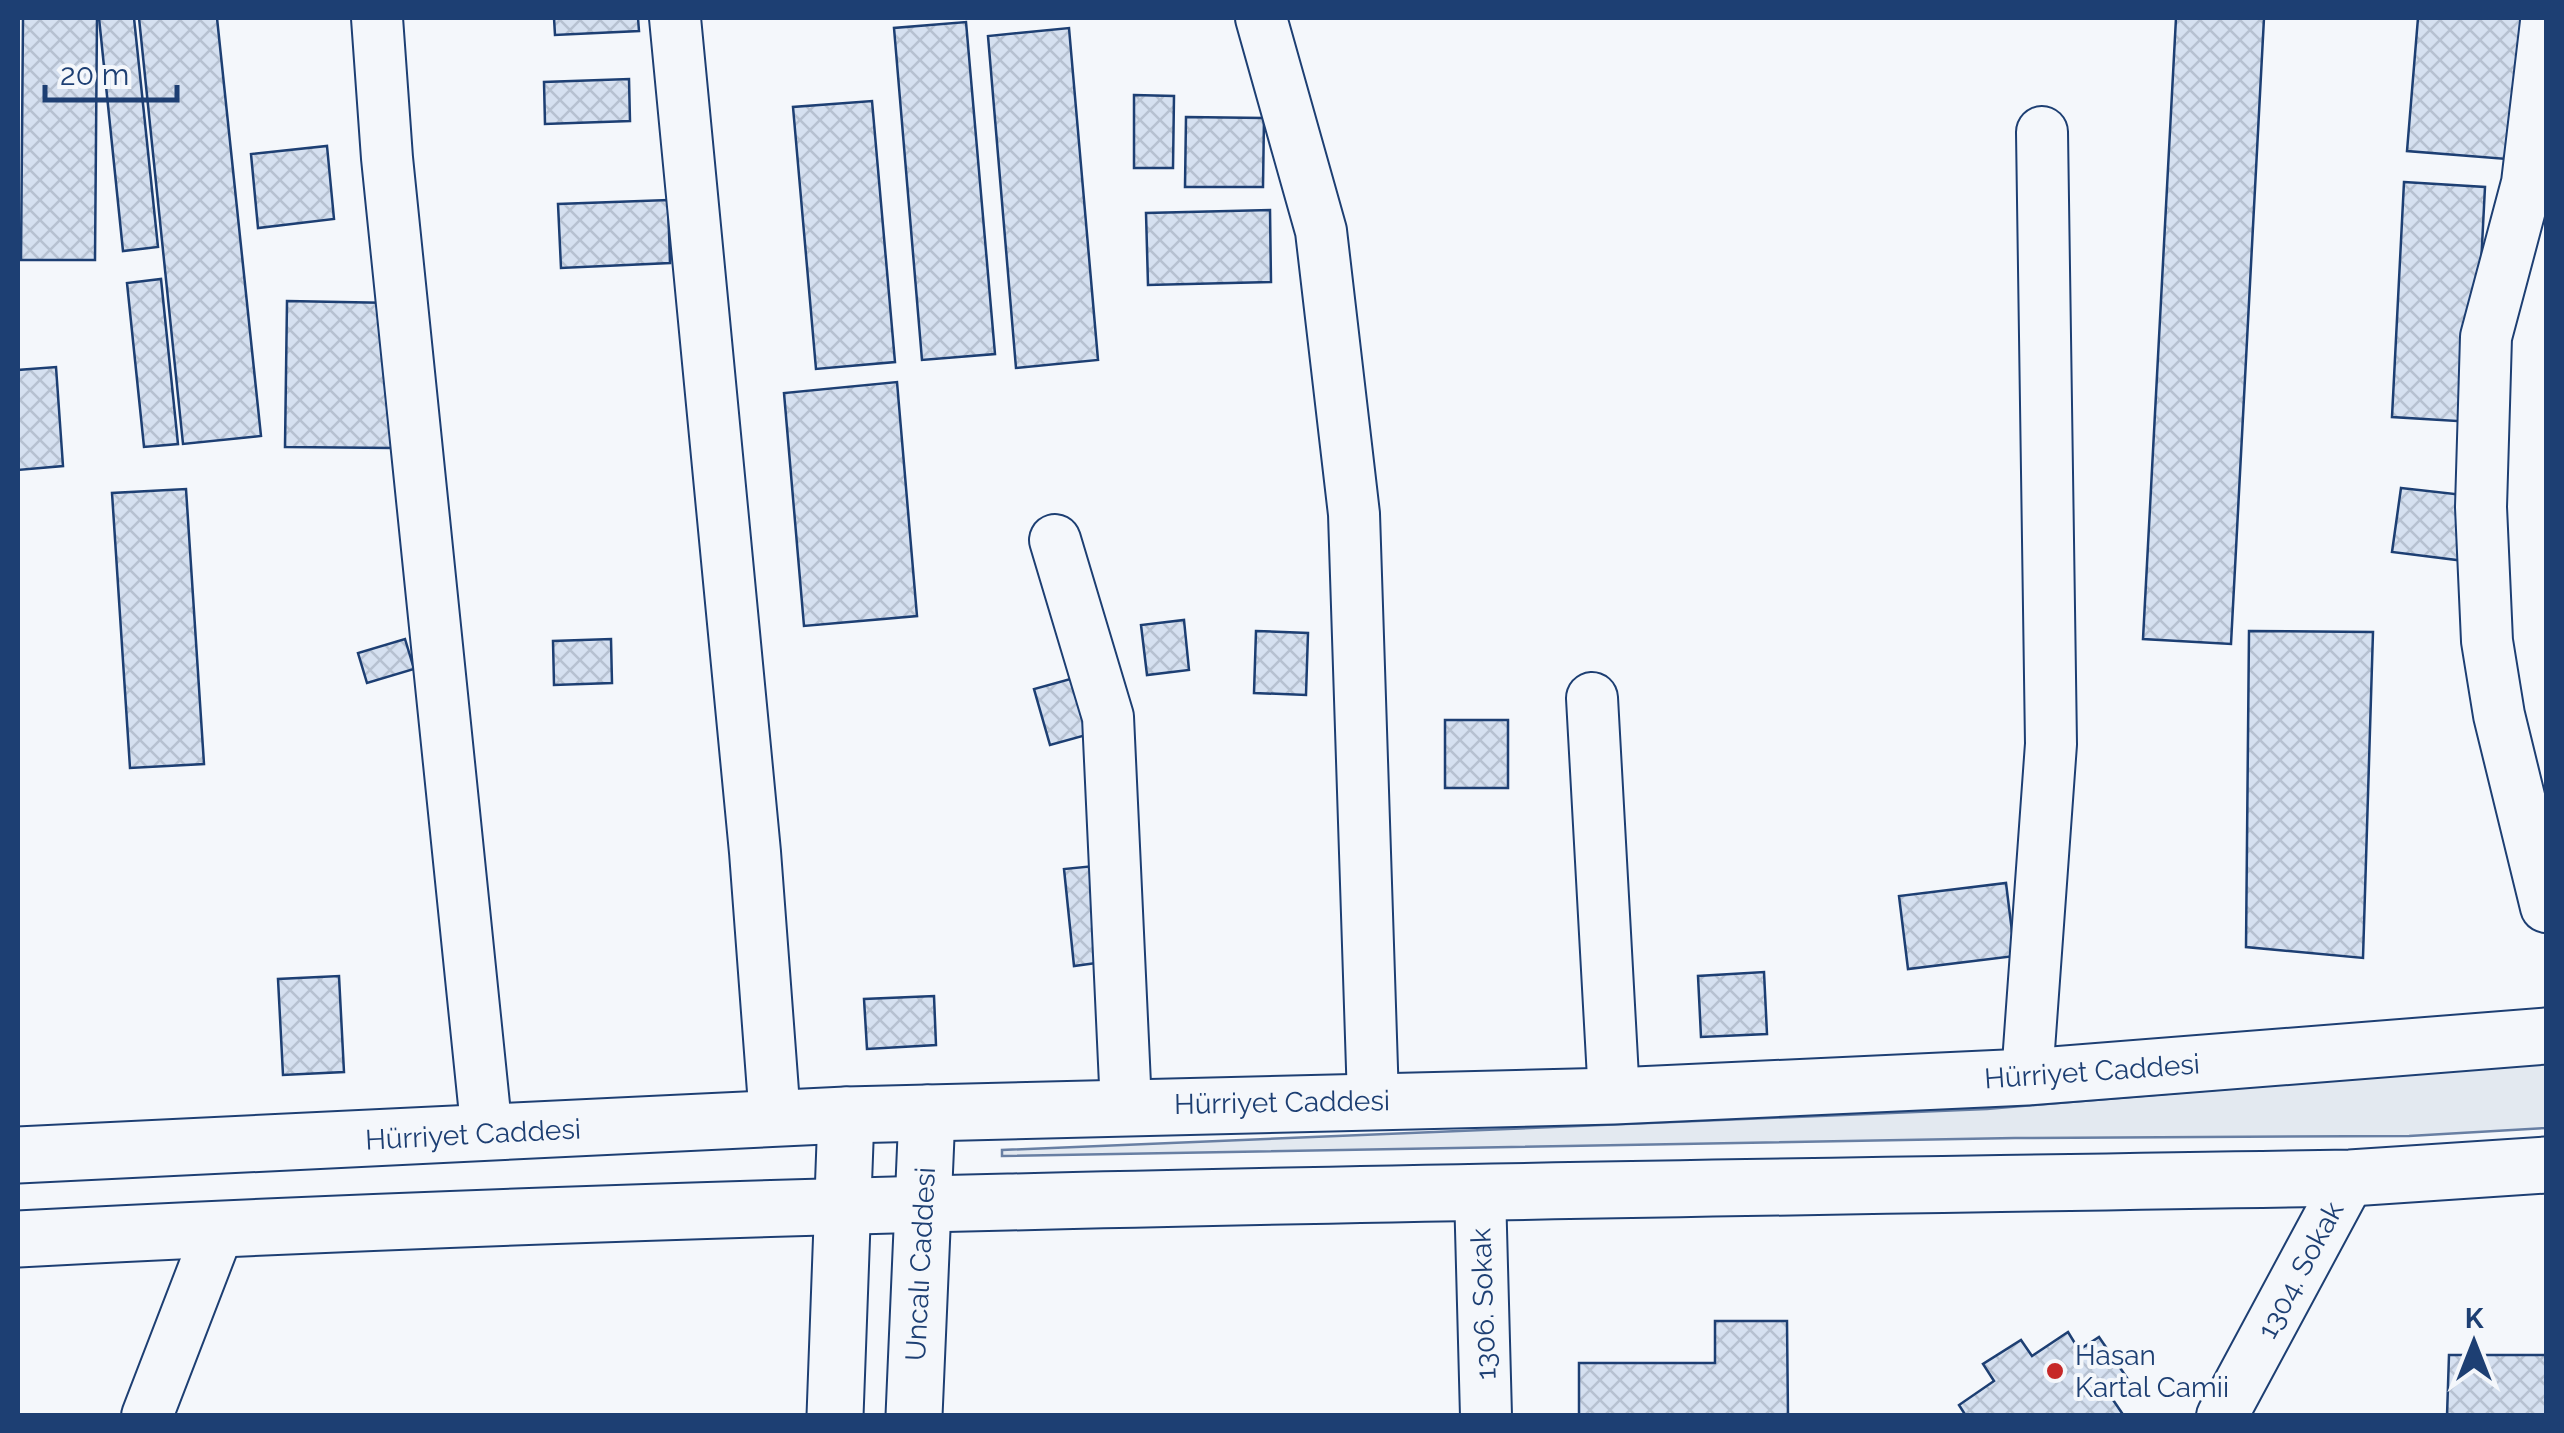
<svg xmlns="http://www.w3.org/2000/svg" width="2564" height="1433" font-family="Raleway,sans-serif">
  <defs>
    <pattern id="building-cross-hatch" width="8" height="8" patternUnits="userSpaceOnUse" patternTransform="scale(2.5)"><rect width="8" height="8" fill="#d5e0f0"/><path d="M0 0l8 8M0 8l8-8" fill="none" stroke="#b6c1d1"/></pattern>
  </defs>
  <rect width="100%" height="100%" fill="#f4f7fb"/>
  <!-- grass -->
  <path fill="#e3e9f0" stroke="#687fa3" stroke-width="2.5" d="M2546,1062V1128L2409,1136L2015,1138L1002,1156V1150L1987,1109Z"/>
  <!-- building -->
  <g fill="url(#building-cross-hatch)" stroke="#1d3f73" stroke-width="2.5">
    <path d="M23,18H97L95,260H21Z"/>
    <path d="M99,18H134L158,247L123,251Z"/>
    <path d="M139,18H217L261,436L183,444Z"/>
    <path d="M554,18H638L639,31L555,35Z"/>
    <path d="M2176,18H2264L2231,644L2143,639Z"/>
    <path d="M2418,18H2531L2519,160L2407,151Z"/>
    <path d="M966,22L995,354L922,360L894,28Z"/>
    <path d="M1069,28L1098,360L1016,368L988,36Z"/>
    <path d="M629,79L630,121L545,124L544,82Z"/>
    <path d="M1134,95L1174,96L1173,168H1134Z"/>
    <path d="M872,101L895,362L816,369L793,107Z"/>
    <path d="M1186,117L1264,118L1263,187H1185Z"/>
    <path d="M327,146L334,219L258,228L251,154Z"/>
    <path d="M2404,182L2485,187L2473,422L2392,417Z"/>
    <path d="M668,200L670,263L561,268L558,204Z"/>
    <path d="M1270,210L1271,282L1148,285L1146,213Z"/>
    <path d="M161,279L178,444L144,447L127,283Z"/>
    <path d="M287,301L394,303L392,448L285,447Z"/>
    <path d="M56,367L63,466L18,470V370Z"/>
    <path d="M897,382L917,616L804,626L784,393Z"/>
    <path d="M2401,488L2473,496L2465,561L2392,552Z"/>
    <path d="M186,489L204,764L130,768L112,493Z"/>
    <path d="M1184,620L1189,670L1147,675L1141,625Z"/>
    <path d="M1256,631L1308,633L1306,695L1254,693Z"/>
    <path d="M2249,631L2373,632L2363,958L2246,947Z"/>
    <path d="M405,639L414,669L367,683L358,653Z"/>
    <path d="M611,639L612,683L554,685L553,641Z"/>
    <path d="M1074,678L1090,734L1050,745L1034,689Z"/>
    <rect x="1445" y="720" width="63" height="68"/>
    <path d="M1094,866L1104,962L1074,966L1064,869Z"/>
    <path d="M2006,883L2015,956L1908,969L1899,896Z"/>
    <path d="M1764,972L1767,1034L1701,1037L1698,976Z"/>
    <path d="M339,976L344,1072L283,1075L278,979Z"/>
    <path d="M934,996L936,1045L867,1049L864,999Z"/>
    <path d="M1715,1321H1787L1788,1416H1579V1363H1715Z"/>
    <path d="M2068,1332L2079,1350L2099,1337L2127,1378L2107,1391L2124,1416H1966L1959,1405L1994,1381L1983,1364L2021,1340L2032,1356Z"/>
    <path d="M2449,1355H2546V1416H2447Z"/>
  </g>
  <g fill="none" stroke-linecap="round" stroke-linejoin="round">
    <defs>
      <g id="minor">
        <path d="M377,18L387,158L487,1134"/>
        <path d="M675,18L755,852L775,1118"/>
        <path d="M1261,18L1321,231L1354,514L1373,1099"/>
        <path d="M2546,22L2527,183L2486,337L2481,507L2487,641L2499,715L2546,907"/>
        <path d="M1055,540L1108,717L1126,1106"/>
        <path d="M1592,698L1614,1096"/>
        <path d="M2027,1077L2051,744L2042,132"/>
        <path d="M1480,1192L1486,1416"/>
        <path d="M147,1416L219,1229"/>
        <path d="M2222,1416L2350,1178"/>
      </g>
      <g id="major">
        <path d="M835,1416L846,1115"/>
        <path d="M914,1416L927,1113"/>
      </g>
      <g id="highway">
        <path d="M18,1155L846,1115L1614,1096L2027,1077L2546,1036"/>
        <path d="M18,1239C794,1198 1572,1191 2350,1178L2546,1165"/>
      </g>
    </defs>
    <!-- minor casing -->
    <use href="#minor" stroke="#1d3f73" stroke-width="54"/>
    <!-- major casing -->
    <use href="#major" stroke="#1d3f73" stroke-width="59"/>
    <!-- highway casing -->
    <use href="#highway" stroke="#1d3f73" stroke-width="59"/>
    <!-- minor -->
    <use href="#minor" stroke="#f4f7fb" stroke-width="50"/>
    <!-- major -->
    <use href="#major" stroke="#f4f7fb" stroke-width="55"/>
    <!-- highway -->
    <use href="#highway" stroke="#f4f7fb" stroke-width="55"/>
  </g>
  <!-- markers -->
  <circle fill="#c62828" stroke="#f4f7fb" stroke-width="4" cx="2055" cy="1371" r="10"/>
  <g text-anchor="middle" stroke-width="8" stroke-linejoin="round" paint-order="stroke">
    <!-- street labels -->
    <g font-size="28" fill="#1d3f73" stroke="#f4f7fb">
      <text transform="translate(2092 1071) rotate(-4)" y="10">Hürriyet Caddesi</text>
      <text transform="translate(1282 1102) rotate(-1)" y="10">Hürriyet Caddesi</text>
      <text transform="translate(473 1134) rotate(-3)" y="10">Hürriyet Caddesi</text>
      <text transform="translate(920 1264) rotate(-87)" y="10">Uncalı Caddesi</text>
      <text transform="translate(2300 1270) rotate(-62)" y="10">1304. Sokak</text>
      <text transform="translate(1483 1304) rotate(-92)" y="10">1306. Sokak</text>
    </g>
    <!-- poi labels -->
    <g font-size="28" fill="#1d3f73" stroke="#f4f7fb" text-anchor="start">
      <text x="2075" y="1365">Hasan<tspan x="2075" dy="32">Kartal Camii</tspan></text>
    </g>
  </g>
  <!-- border -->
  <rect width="2564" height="1433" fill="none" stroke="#1d3f73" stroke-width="40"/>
  <!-- north arrow -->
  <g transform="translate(2474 1343)" stroke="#f4f7fb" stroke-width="8" paint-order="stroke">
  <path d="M0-8L18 38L0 25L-18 38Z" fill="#1d3f73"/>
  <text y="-15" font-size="28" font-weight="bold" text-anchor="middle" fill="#1d3f73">K</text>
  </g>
  <!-- scale -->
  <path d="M45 85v15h132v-15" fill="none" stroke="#1d3f73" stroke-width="5"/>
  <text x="60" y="85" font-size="30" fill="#1d3f73" stroke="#f4f7fb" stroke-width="8" paint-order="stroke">20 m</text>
</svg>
